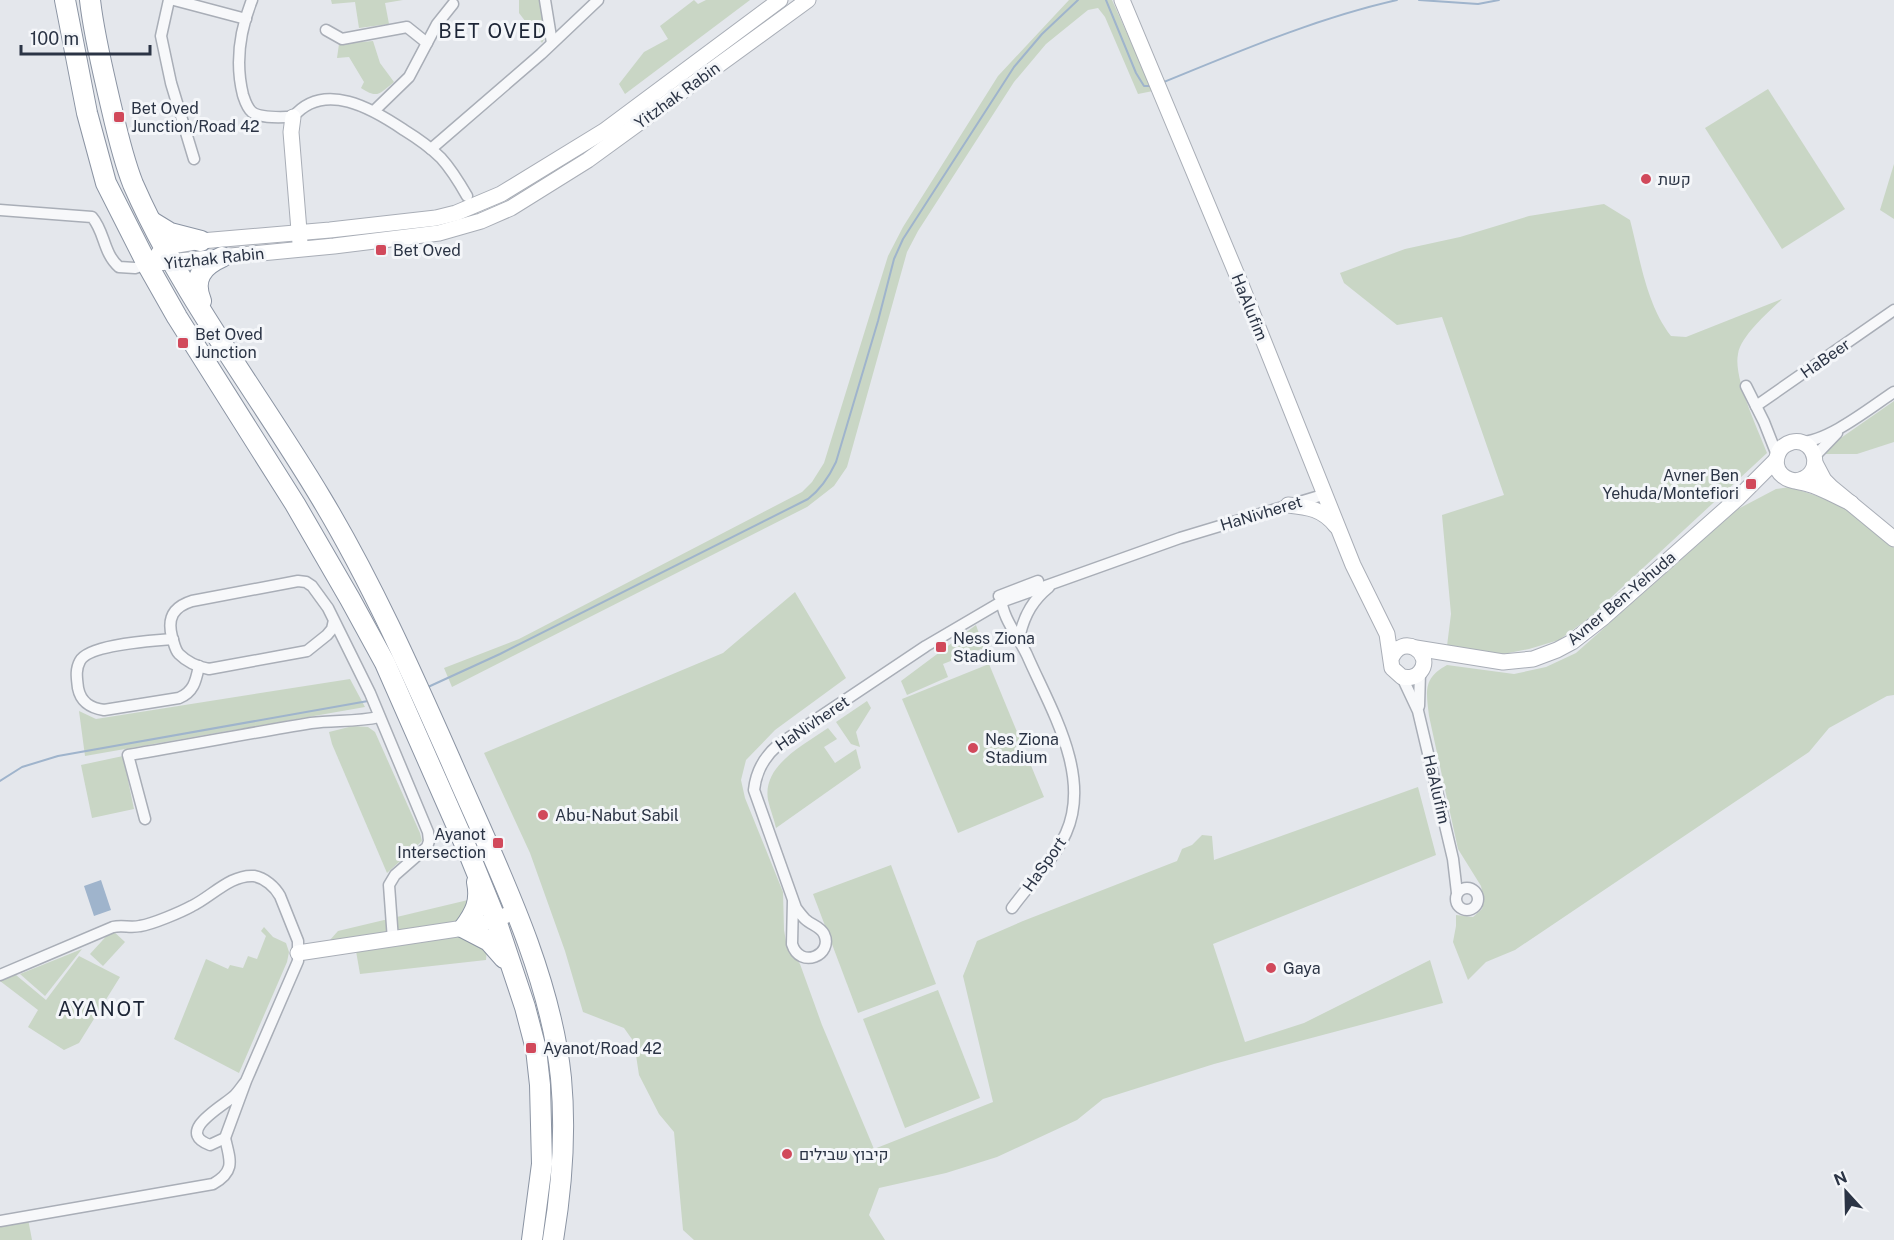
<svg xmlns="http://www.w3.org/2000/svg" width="1894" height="1240" font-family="'Public Sans',Heebo,sans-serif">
  <rect width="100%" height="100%" fill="#e4e7ec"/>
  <!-- green -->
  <g fill="#c9d6c5">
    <path d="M331,0H403L385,3L389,24L359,28L355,2L332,4Z"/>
    <path d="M519,0H541L548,33L542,43L519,13Z"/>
    <path d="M694,0L698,4L706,0H750L625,94L619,84L644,52L668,39L660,26Z"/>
    <path d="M1069,0H1112L1153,91L1138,94L1105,17L1098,8L1088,10L1046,44L1014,82L918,231L907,252L847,467L834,486L807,507L452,687L444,668L519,639L802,492L812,482L824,463L888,256L903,227L998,76Z"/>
    <path d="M373,41L380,63L394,82C379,94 378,99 361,88L364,82L349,57L337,58L339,44Z"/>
    <path d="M1768,89L1845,209L1782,249L1705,128Z"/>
    <path d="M1894,164V219L1880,210Z"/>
    <path d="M1604,204L1630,220C1640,258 1646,304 1671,336L1686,337L1782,299C1769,312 1741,335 1738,354C1733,378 1758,429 1767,453L1589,618L1559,640L1529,649L1499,655L1447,646L1451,614L1442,515L1504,495L1442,317L1397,325L1344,283L1340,273L1405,249L1460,237L1529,216Z"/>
    <path d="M1894,401V442L1857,454H1824L1825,449Z"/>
    <path d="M1790,487L1835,502L1871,527L1894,548V695L1887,696L1829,728L1809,752L1515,950L1486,962L1468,980L1453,942L1456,926V915L1473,917L1482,909L1484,901L1481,886L1458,849L1429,716C1426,691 1423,678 1447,665L1514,674L1546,667L1576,653L1738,509L1776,489Z"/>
    <path d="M795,592L846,678L775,730L746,760L741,780L745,798L783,892L784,930L787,947L800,964L822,1025L874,1149L993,1102L963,976L977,941L1023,921L1177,861L1182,849L1192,845L1202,835L1212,836L1214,860L1418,787L1436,855L1213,944L1245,1042L1304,1023L1430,960L1443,1003L1214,1064L1103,1099L1077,1120L997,1157L946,1173L879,1188L869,1215L885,1240H694L683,1230L674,1132L659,1114L639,1075L634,1042L624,1028L583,1012L565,951L530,853L484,753L723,653Z"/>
    <path d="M976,625L984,648L943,664L948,677L907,695L901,681Z"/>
    <path d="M989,664L1044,797L958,833L902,699Z"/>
    <path d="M350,679L365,707L85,756L79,711L96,719Z"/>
    <path d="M867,701L871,708L856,732L860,747L851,744L836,722Z"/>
    <path d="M353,726L368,727L375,732L420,833L422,841L387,873L332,744L329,732Z"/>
    <path d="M828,728L837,739L824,747L835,763L856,749L861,768L776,828C774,819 770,809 768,800C762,765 804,745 828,728Z"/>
    <path d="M123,756L134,809L92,818L81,765Z"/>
    <path d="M891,865L936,984L858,1013L813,894Z"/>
    <path d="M468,900L469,909L457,923L331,944L330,940L338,931Z"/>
    <path d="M264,927L273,937L286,943L289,952L287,962L239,1073L174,1039L206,959L228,969L230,965L243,968L248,956L257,959L266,936L261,931Z"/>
    <path d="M112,930L125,942L103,966L90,954Z"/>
    <path d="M457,934L487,948L486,960L360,974L356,951Z"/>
    <path d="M82,949L45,996L20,974Z"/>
    <path d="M79,956L120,977L79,1043L64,1050L28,1027L38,1010L0,981L16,975L46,1000Z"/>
    <path d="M938,990L980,1098L905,1128L863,1019Z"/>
    <path d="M28,1219L32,1240H0V1224Z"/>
  </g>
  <!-- water -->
  <path fill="#9fb4cc" d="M101,880L111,910L94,916L84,886Z"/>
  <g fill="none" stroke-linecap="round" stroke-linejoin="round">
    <!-- stream -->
    <g stroke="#9fb4cc" stroke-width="2">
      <path d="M1106,0L1136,73L1144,86H1151"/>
      <path d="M1419,0L1478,4L1499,0"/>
      <path d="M1164,82C1240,51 1317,18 1397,0"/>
      <path d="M428,687L500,654L808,499C821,489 829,477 836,462L878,321L894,259L903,239L1014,67L1042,34L1078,0"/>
      <path d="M0,781L22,767L58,756L368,701"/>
    </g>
    <defs>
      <g id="street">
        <path d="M169,0L161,36L171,83L194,159"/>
        <path d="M174,0L246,19"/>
        <path d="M252,0C240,30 235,63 243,95C245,101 247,108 252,112C261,119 281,117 293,117C324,80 373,109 404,130C417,138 430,147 441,158C451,169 459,182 467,196"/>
        <path d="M545,0L552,43"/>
        <path d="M326,30L342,39L407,27L427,43"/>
        <path d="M375,110L409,77L437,24L453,4"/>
        <path d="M431,149L541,54L598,0"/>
        <path d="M0,210L92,217C105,232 103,253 119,267L135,268L147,264"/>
        <path d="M1746,386L1764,422L1777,455"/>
        <path d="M1756,406L1894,310"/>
        <path d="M1800,442C1828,442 1871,407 1894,392"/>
        <path d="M1814,457L1837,433"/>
        <path d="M999,596L1038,581"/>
        <path d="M1001,597C1002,618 1018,636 1027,655C1050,708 1092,775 1066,833C1055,858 1028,886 1012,908"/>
        <path d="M334,620L332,629L327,635L307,651L209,669C198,667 187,662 179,654C175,650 174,643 172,637C167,618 173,607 192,601L298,581L306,582L312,586L328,608L370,693L428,832L429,841L427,847L395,875L389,885L393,940"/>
        <path d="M1020,634C1025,614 1033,600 1049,587"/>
        <path d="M173,639C153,641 89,644 80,661C75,670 77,679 78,688C81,703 91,708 104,710L179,698C194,692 196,680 199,666"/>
        <path d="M1402,677L1418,711L1453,859L1457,893"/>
        <path d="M1419,706L1420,672"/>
        <path d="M145,819L128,755C189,745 250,733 311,723C334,720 357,722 379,717"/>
        <circle cx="1467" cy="899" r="11"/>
        <path d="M793,900L792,944C800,970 834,955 824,934C820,926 811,925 805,919C802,916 799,912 796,908L754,790C756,771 764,757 778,745L926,646L1001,602L1180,538L1326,494"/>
        <path d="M0,975L113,927C122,925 131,928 140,926C153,924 181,912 192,906C211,897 231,874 254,876C265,878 275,887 280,896L298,941V961L246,1081L225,1138L210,1145C174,1132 223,1106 234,1096C239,1091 242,1086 246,1081"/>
        <path d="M0,1221L213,1184C236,1171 230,1160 225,1138"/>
      </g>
      <g id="secondary">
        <path d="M1122,0L1242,287L1353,565L1387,634L1392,668L1402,677C1409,678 1415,678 1420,672C1435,654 1402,631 1391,659"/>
        <path d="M293,117L291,132L300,243"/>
        <path d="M158,254L165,247L201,241L330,230L436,218L456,213L501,194L604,131L780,0"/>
        <path d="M147,264L334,246L439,233L481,221L511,208L588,160L808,0"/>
        <path d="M1815,463L1824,480L1831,487L1894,539"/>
        <path d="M1795,481C1826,477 1817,437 1792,442C1785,444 1780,448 1778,454C1775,461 1776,470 1782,475C1789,482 1800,481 1808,484C1823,488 1837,497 1851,503"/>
        <path d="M1288,505C1308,507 1323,509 1336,526"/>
        <path d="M1416,648L1503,662L1533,659L1557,650L1572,642L1604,617L1737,499L1776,460"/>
        <path d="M298,953L464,928L496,920L515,911"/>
      </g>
      <g id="highway">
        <path d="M65,0L87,113L106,183L147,264L177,317L295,504L350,599L385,663L470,856L496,920L525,1007L536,1049L540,1085L542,1164L532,1240"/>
        <path d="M90,0C94,36 103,71 111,106C117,132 123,159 133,184C182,296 259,394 321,498C371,581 411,671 450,759C493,859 550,969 561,1078C566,1132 562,1186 553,1240"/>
        <path d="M152,222L170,233L201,241"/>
        <path d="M201,301C192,279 202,266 222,257"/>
        <path d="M477,882C481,902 475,913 464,928L489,941L504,958"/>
      </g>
    </defs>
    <!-- street casing -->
    <use href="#street" stroke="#a9aeb7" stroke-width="13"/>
    <!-- secondary casing -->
    <use href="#secondary" stroke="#a9aeb7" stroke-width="17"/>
    <!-- highway casing -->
    <use href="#highway" stroke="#8b94a3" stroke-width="22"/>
    <!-- street -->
    <use href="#street" stroke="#f7f8fa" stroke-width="10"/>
    <!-- secondary -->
    <use href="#secondary" stroke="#fff" stroke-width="15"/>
    <!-- highway -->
    <use href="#highway" stroke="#fff" stroke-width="20"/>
  </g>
  <!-- markers -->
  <g fill="#d1495b" stroke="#f4f6f9" stroke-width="2">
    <rect x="113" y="111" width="12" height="12" rx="3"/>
    <circle cx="1646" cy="179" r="6"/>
    <rect x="375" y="244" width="12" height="12" rx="3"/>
    <rect x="177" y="337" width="12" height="12" rx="3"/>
    <rect x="1745" y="478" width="12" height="12" rx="3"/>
    <rect x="935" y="641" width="12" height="12" rx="3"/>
    <circle cx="973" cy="748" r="6"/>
    <circle cx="543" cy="815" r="6"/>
    <rect x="492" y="837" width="12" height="12" rx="3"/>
    <circle cx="1271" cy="968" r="6"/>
    <rect x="525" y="1042" width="12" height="12" rx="3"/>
    <circle cx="787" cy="1154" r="6"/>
  </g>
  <g text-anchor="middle" stroke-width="6" stroke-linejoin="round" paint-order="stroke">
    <!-- street labels -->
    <g font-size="16" fill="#2b3445" stroke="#f4f6f9">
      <text transform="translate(677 95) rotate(-36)" y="6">Yitzhak Rabin</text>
      <text transform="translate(214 258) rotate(-6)" y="6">Yitzhak Rabin</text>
      <text transform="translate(1250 307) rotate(68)" y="6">HaAlufim</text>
      <text transform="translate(1825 358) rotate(-35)" y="6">HaBeer</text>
      <text transform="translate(1261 513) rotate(-17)" y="6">HaNivheret</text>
      <text transform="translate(1621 598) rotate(-40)" y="6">Avner Ben-Yehuda</text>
      <text transform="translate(812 723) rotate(-34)" y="6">HaNivheret</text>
      <text transform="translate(1437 789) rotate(77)" y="6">HaAlufim</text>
      <text transform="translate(1044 864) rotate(-55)" y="6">HaSport</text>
    </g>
    <!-- poi labels -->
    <g font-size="16" fill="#2b3445" stroke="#f4f6f9" text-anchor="start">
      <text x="131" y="114">Bet Oved<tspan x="131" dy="18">Junction/Road 42</tspan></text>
      <text x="1658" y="185">קשת</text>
      <text x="393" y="256">Bet Oved</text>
      <text x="195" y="340">Bet Oved<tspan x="195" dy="18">Junction</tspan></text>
      <text x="1739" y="481" text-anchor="end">Avner Ben<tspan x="1739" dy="18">Yehuda/Montefiori</tspan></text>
      <text x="953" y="644">Ness Ziona<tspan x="953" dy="18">Stadium</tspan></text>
      <text x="985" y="745">Nes Ziona<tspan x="985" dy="18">Stadium</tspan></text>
      <text x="555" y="821">Abu-Nabut Sabil</text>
      <text x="486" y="840" text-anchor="end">Ayanot<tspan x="486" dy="18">Intersection</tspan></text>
      <text x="1283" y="974">Gaya</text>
      <text x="543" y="1054">Ayanot/Road 42</text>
      <text x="799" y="1160">קיבוץ שבילים</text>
    </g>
    <!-- quarter labels -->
    <g font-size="20" letter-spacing="1.5" fill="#1d2536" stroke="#f4f6f9">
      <text x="493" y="38">BET OVED</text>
      <text x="102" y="1016">AYANOT</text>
    </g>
  </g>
  <!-- north arrow -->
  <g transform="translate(1846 1192) rotate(338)" stroke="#f4f6f9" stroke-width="4.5" paint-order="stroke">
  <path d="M0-4.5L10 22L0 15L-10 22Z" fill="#2b3445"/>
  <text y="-9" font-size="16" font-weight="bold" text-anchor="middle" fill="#2b3445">N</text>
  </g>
  <!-- scale -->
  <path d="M21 45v9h129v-9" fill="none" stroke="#2b3445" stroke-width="3"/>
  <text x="30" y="45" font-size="18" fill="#2b3445" stroke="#f4f6f9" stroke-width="4.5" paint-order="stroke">100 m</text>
</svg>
